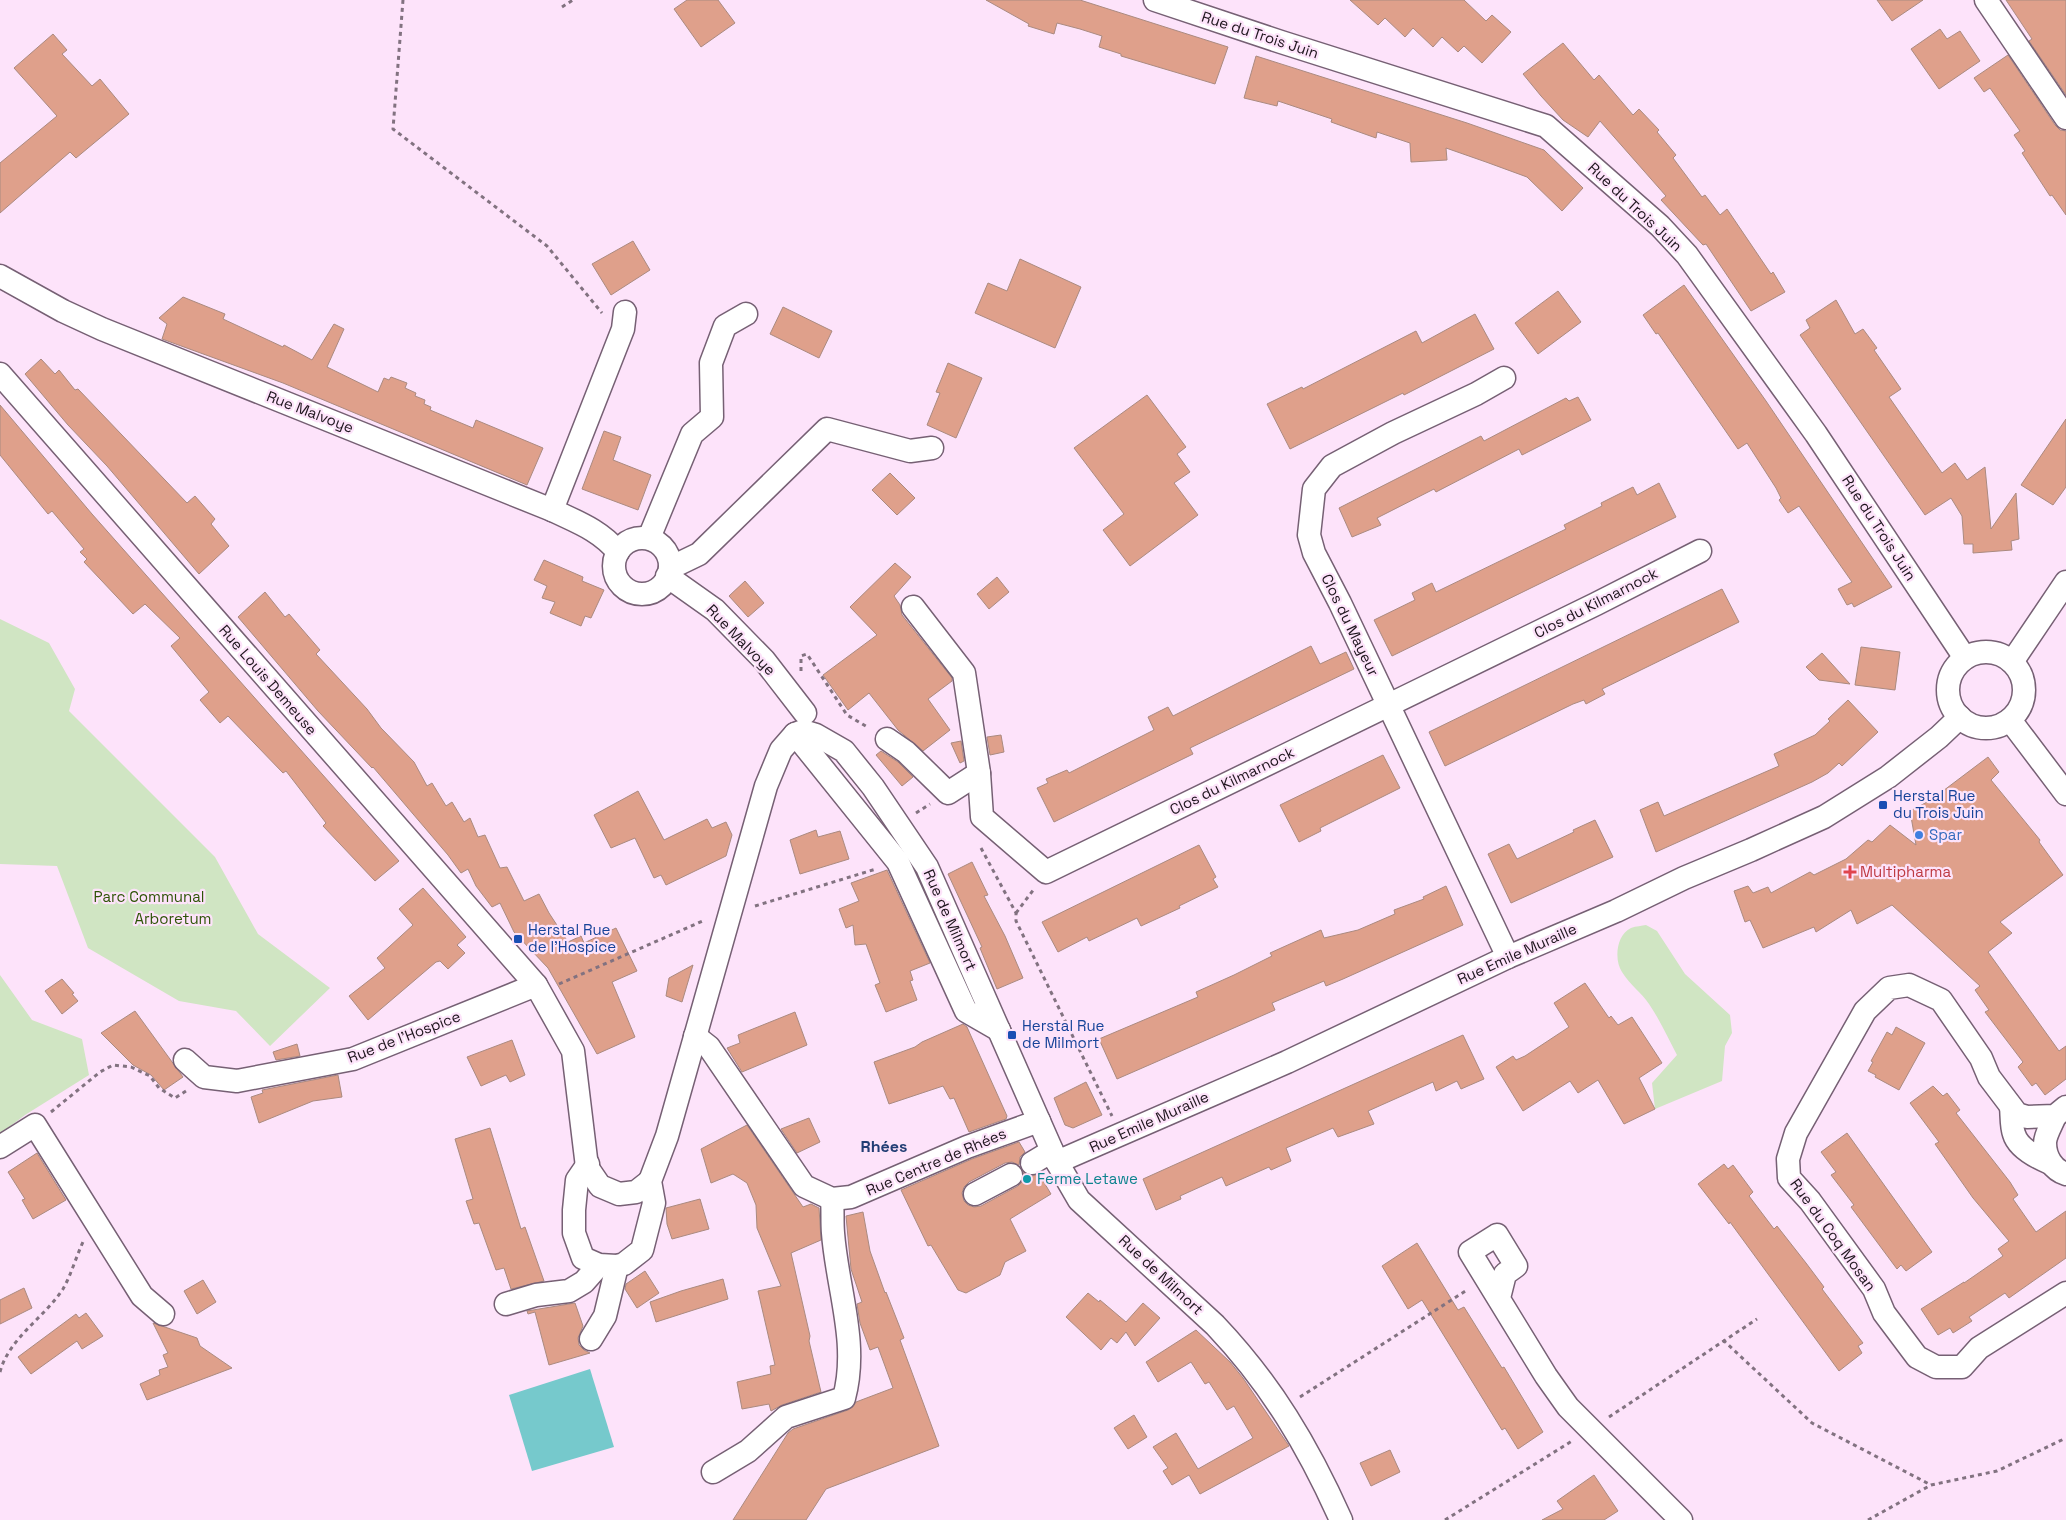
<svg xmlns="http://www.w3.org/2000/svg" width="2066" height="1520" font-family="'Space Grotesk',sans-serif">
  <rect width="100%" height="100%" fill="#fde3fa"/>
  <!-- green -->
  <g fill="#d0e5c3">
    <path d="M0,619L49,643L75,689L69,711L215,857L258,934L330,988L270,1046L236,1011L179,1001L88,948L57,866L0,864Z"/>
    <path d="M1646,925L1657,931L1685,974L1730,1015L1732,1033L1725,1046L1722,1081L1655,1109L1652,1083L1677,1055C1668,1038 1660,1020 1649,1004C1642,993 1629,984 1622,972C1614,960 1616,935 1631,928C1636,926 1642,926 1646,925Z"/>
    <path d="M0,975L32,1020L82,1039L89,1075L25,1115L0,1134Z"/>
  </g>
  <!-- water -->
  <path fill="#76c9cc" d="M590,1369L614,1447L532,1471L509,1395Z"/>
  <!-- building -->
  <g fill="#dfa08b" stroke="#aa8a80">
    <path d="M687,0H718L735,23L701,47L674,9Z"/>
    <path d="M986,0H1080L1228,47L1215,84L1121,56V54L1099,47L1102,36L1080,29L1057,23L1054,34L1028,26L1029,24Z"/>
    <path d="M1350,0H1464L1486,21L1492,15L1511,32L1482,63L1464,46L1458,52L1442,37L1433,47L1413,28L1405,37L1385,18L1378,25Z"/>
    <path d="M1877,0H1923L1892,21Z"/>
    <path d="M2006,0H2066V95L2029,41L2032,39Z"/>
    <path d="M1940,29L1947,39L1960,31L1980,61L1939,89L1911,49Z"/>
    <path d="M53,34L67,50L62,54L92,86L100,79L129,114L76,158L70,152L0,213V163L57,116L14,68Z"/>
    <path d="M1563,43L1594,80L1599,75L1633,115L1639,109L1659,130L1657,132L1676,155L1673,158L1702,197L1705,195L1720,215L1727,209L1771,274L1773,272L1785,292L1751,311L1706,244L1703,245L1661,200L1666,196L1600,121L1588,137L1563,120L1541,96L1523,74Z"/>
    <path d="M2008,55L2055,125L2060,130L2066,131V215L2052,195L2050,196L2022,153L2025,151L2014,135L2020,131L1990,88L1984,92L1974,78Z"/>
    <path d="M1256,56L1467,123L1544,150L1583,188L1562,211L1527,177L1486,162L1446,148L1447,160L1411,162L1410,143L1377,132L1376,138L1331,122L1332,119L1278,101L1277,106L1244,98Z"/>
    <path d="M633,241L650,270L611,295L592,264Z"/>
    <path d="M1020,259L1081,287L1055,348L975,313L988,283L1007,291Z"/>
    <path d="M1684,285L1766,401L1892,587L1854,607L1852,603L1847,605L1838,589L1852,582L1799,506L1788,513L1779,500L1781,498L1776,488L1747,443L1738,449L1658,333L1656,334L1643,315Z"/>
    <path d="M1558,291L1581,322L1538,354L1515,323Z"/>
    <path d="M183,297L225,314L223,319L283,347L284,345L312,360L334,324L344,329L327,367L378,392L384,378L389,380L391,377L407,383L405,388L416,393L415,396L425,400L424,404L431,407L430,410L473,428L476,420L543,448L527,485L283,383L162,339L167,324L159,318Z"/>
    <path d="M1836,300L1855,334L1863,329L1877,348L1874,350L1901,389L1889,397L1942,473L1955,463L1967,480L1985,467L1991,529L2016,493L2019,539L2011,541L2012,550L1973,553V544H1964L1962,516L1951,498L1925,515L1800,335L1810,328L1806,320Z"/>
    <path d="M783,307L832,331L819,358L770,334Z"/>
    <path d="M1475,314L1494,349L1404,395L1403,393L1290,449L1267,404L1302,387L1303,389L1416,331L1422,343Z"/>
    <path d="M41,359L55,374L59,370L75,390L78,389L187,503L195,496L215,519L211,524L229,546L199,574L107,466L68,425L25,374Z"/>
    <path d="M948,363L982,378L956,438L927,425L940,393L936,392Z"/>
    <path d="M1147,395L1186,447L1177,454L1190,472L1174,483L1198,515L1130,566L1103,530L1124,514L1074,448Z"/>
    <path d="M1578,397L1591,420L1522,455L1519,449L1436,492L1434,489L1377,518L1381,525L1352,537L1339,508L1481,436L1484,441L1566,398L1569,401Z"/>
    <path d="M0,405L92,514L399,861L375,881L323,826L326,823L286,771L283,773L228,716L220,723L200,700L209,692L171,646L180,638L145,604L133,614L84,562L87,559L80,552L84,549L52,511L48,514L0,455Z"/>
    <path d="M2066,419V487L2053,505L2021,485Z"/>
    <path d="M604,431L621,437L613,460L651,475L638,510L582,489Z"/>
    <path d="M890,473L915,498L897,515L872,490Z"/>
    <path d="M1659,483L1676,517L1392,656L1374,620L1415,600L1412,593L1432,583L1436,592L1566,529L1564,525L1602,506L1601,503L1633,487L1637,495Z"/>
    <path d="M544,560L583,577L582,581L604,590L591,618L585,616L581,626L550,613L555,602L542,598L547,586L534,580Z"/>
    <path d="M895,563L911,577L894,596L900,605L902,615L952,678V681L928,699L950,730L923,751L898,730L869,693L848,710L823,675L877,635L850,607Z"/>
    <path d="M997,577L1009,592L989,609L977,594Z"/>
    <path d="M745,581L764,603L748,617L729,596Z"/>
    <path d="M1722,589L1739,622L1602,689L1605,694L1586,704L1584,700L1573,704L1445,766L1429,732Z"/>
    <path d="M265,592L285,617L289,614L320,650L316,654L367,709L381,728L414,762L427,786L432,783L446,806L452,802L464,822L470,818L478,837L485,835L500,868L507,867L524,901L539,894L549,913L568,942L581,936L584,943L616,928L637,971L612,982L635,1037L597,1054L548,968L514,932L500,903L492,907L476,886L468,869L461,873L448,855L373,767L372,768L318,711L238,617Z"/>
    <path d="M1311,646L1320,664L1346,652L1354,669L1190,748L1193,754L1054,822L1037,788L1048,783L1046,779L1067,770L1069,773L1154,730L1148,717L1168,707L1173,716Z"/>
    <path d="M1861,647L1900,652L1895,690L1855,685Z"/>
    <path d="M1822,653L1850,684L1819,680L1806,667Z"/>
    <path d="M1848,700L1878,732L1842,766L1839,763L1828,773L1812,782L1656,852L1640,810L1658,802L1664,816L1779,766L1774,754L1815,735L1830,721L1828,719Z"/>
    <path d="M1001,735L1004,752L990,755L987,737Z"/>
    <path d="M961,741L964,761L960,763L951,743Z"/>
    <path d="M881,751L898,762L913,777L902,786L876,755Z"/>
    <path d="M1383,755L1400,788L1320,828L1321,831L1299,842L1280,805Z"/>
    <path d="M1988,757L1999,772L1991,780L2040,840L2039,842L2063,875L2000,922L2012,933L1988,952L2059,1051L2066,1046V1079L2045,1095L2036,1083L2032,1086L2018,1067L2023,1062L1985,1012L1989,1010L1975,990L1980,986L1892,905L1857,924L1851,910L1816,932L1814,927L1763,948L1750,920L1745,922L1734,891L1748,886L1753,893L1768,887L1771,893L1810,872L1814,875L1846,859L1868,840L1872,842L1890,825L1916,845L1910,811L1931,800Z"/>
    <path d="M638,791L664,840L707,819L712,828L726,822L732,835L726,856L666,885L661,875L654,878L635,838L611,848L594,815Z"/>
    <path d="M1595,820L1613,857L1511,903L1488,854L1509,844L1517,859L1574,832L1573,830Z"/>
    <path d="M816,830L818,837L840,831L849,859L800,874L790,840Z"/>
    <path d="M1199,845L1216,877L1213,879L1218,887L1179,906L1180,908L1141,926L1137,918L1089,941L1087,937L1058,952L1042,922Z"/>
    <path d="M972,862L988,895L984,896L1005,936L1023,978L997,989L980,948L982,947L948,874Z"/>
    <path d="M887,870L930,963L910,971L913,980L910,981L917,1000L886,1012L875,985L880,983L866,944L855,945L853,925L846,928L839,909L859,901L851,883Z"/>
    <path d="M1446,886L1463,925L1343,979L1326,986L1324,981L1272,1003L1275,1010L1117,1079L1099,1039L1198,997L1196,992L1234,975L1272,956L1270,953L1321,930L1324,938L1358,930L1395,914L1394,910L1424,899L1423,897Z"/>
    <path d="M423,888L466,937L457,945L465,953L448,969L440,961L436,962L368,1020L349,996L385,968L377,958L413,925L399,909Z"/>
    <path d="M693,965L682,1002L666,996L669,978Z"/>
    <path d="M62,979L74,993L72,994L78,1001L62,1014L45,991Z"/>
    <path d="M1585,983L1609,1018L1611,1016L1618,1025L1632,1017L1662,1063L1639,1078L1655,1109L1624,1124L1598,1080L1578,1093L1570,1081L1523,1111L1496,1067L1513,1056L1516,1060L1525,1056L1569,1027L1554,1003Z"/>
    <path d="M135,1011L183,1077L164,1090L151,1075L133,1065L101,1033Z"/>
    <path d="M795,1012L807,1045L742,1072L727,1048L740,1043L738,1035Z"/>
    <path d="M963,1024L967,1027L971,1036L1007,1116L1006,1119L969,1132L954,1098L950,1099L943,1086L889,1104L874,1062L915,1047L922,1042Z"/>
    <path d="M1896,1027L1925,1043L1899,1090L1875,1077L1876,1075L1868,1071L1873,1062L1871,1061L1887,1032L1892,1035Z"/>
    <path d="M1463,1035L1484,1079L1461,1089L1457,1081L1436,1091L1433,1082L1368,1111L1374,1124L1338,1137L1333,1128L1286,1148L1291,1161L1271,1170L1269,1167L1226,1186L1222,1177L1180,1196L1181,1199L1156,1210L1143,1179Z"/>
    <path d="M512,1040L525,1075L510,1082L506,1075L481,1086L467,1057Z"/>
    <path d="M297,1044L300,1056L276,1060L273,1052Z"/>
    <path d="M338,1075L342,1097L313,1101L259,1123L251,1097L263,1093L262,1090Z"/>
    <path d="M1086,1082L1102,1115L1073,1128L1065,1125L1054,1098Z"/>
    <path d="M1933,1086L1943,1096L1947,1093L1960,1110L1956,1113L2010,1182L2018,1195L2013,1199L2036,1232L2066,1211V1258L2009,1298L2005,1293L1969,1317L1972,1321L1953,1333L1950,1328L1938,1335L1921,1309L1964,1282V1283L2003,1256L1998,1249L2009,1241L1973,1198L1935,1144L1939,1142L1910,1103Z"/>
    <path d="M809,1118L820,1142L797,1153L781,1129Z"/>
    <path d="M747,1125L803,1207L811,1204L819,1208L821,1240L791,1253L810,1336L809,1341L821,1392L782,1405L771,1411L769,1404L742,1409L737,1382L771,1374L770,1366L775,1365L758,1291L781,1286L757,1228L756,1205L747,1183L733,1174L711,1183L701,1149Z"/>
    <path d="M490,1128L521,1229L525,1227L544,1281L511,1289L504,1268L496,1270L479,1223L474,1224L466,1201L473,1199L455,1139Z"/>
    <path d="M1847,1133L1932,1252L1906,1271L1901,1265L1897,1269L1851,1207L1854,1205L1831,1175L1836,1172L1821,1152Z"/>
    <path d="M1019,1142L1025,1152L1020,1157L1019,1165L1012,1162L1005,1163L969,1182L964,1187L962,1193L964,1201L968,1205L974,1207L981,1206L1018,1186L1022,1182L1024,1172L1032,1176L1039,1174L1051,1194L1010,1219L1026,1251L1005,1262L1000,1275L966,1293L958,1290L931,1245L928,1246L901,1190L972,1159Z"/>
    <path d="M37,1153L66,1200L33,1219L22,1200L25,1199L8,1172Z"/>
    <path d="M1724,1164L1728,1169L1733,1165L1753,1192L1749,1196L1774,1229L1777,1226L1806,1263L1824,1287L1822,1289L1863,1343L1858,1346L1862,1353L1839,1371L1730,1222L1729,1224L1698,1184Z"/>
    <path d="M700,1199L709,1229L672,1239L667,1224L666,1208Z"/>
    <path d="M863,1212L870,1251L885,1293L886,1292L904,1338L900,1340L939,1446L826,1489L806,1520H733L788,1433L793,1429L848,1410L853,1407L856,1402L893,1388L878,1347L870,1350L860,1323L857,1304L862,1302L851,1269L846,1216Z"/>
    <path d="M1417,1243L1458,1310L1464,1307L1502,1368L1504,1367L1543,1432L1518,1449L1505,1428L1502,1430L1422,1300L1408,1309L1382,1266Z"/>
    <path d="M645,1271L659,1293L637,1308L625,1289L626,1284Z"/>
    <path d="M723,1279L728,1299L656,1322L650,1302L681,1291Z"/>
    <path d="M203,1280L216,1302L197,1314L184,1291Z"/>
    <path d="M24,1288L32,1308L0,1324V1300Z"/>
    <path d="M1088,1293L1099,1302L1100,1300L1126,1322L1143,1303L1160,1318L1135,1346L1126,1332L1117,1343L1111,1338L1101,1350L1066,1317Z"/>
    <path d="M575,1303L583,1326L578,1338L579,1345L584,1350L590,1353L549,1365L535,1312L528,1314L527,1311Z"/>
    <path d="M86,1313L103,1336L82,1349L77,1341L31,1374L18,1357L76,1314L79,1318Z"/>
    <path d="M153,1323L197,1338L200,1346L232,1368L147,1400L140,1384L160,1375L159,1370L168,1367L163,1355L168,1353Z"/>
    <path d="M1196,1330L1230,1362L1243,1378L1289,1446L1200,1494L1189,1475L1172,1485L1163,1471L1168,1468L1153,1447L1176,1433L1198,1469L1253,1438L1234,1406L1227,1410L1209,1382L1205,1384L1191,1362L1158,1382L1146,1362Z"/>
    <path d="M1134,1415L1147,1437L1128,1449L1114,1428Z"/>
    <path d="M1390,1450L1400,1472L1371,1486L1360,1463Z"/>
    <path d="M1594,1475L1618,1511L1604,1520H1542L1563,1509L1557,1501Z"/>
  </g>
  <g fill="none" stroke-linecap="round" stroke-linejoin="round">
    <defs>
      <g id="minor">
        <path d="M1155,0L1281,42L1546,126L1660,226L1687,255L1816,434L1965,658"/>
        <path d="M1986,0L2066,118"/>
        <path d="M0,276L63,311L102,329L552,510C577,522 600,530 618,552"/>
        <path d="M0,374L536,985L573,1051L587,1167L600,1186L619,1194L636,1192L650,1181"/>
        <path d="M1504,378L1476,394L1393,433L1332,466L1314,489L1309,535L1314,553L1340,603L1508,957"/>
        <path d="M552,510L623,329L625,312"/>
        <path d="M649,538L692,434L712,417L711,363L725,326L746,314"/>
        <circle cx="642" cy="566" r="28"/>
        <path d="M670,568L699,554L827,429L910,451L932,448"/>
        <path d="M667,576L715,610L764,660L805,713"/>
        <path d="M913,607L964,673L979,773L982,817L1046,872L1596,604L1700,551"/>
        <circle cx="1986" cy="690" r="38"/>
        <path d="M2012,662L2066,582"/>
        <path d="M2010,720L2066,794"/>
        <path d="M795,734L898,862L966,1011L999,1030"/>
        <path d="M887,739L906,752L948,793L979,773"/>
        <path d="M695,1036L709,1047L804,1186L832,1199L851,1197L967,1147L1039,1121"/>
        <path d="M185,1060L204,1077L237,1081L353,1059L536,985"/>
        <path d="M2011,1107C2012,1115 2011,1126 2014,1134C2018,1148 2038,1158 2050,1163"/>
        <path d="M2066,1107L2055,1116L2027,1117L2017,1114L1989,1077L1981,1058L1941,1000L1909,985L1889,988L1865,1011L1796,1133L1788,1159L1789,1178L1810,1201L1874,1289L1884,1313L1917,1357L1936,1367H1962L1979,1348L2066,1293"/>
        <path d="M2055,1116C2052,1124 2045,1135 2045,1143C2045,1157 2053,1170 2066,1174"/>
        <path d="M0,1147L35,1125L142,1296L163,1314"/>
        <path d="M1057,1162L1287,1062L1508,957L1616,911L1684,878L1751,850L1824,817L1888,777L1939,737L1960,717"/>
        <path d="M1032,1163L1052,1151"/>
        <path d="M588,1164L577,1180L574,1210V1233L583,1258L599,1265L617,1266L624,1264L642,1250L654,1203L650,1181L667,1136L766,786L781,750L795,734L803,731L816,735L844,751L873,787L927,867L1057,1162L1079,1200L1215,1325C1271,1384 1308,1446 1341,1520"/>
        <path d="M975,1194L1011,1175"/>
        <path d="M1499,1298L1505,1274L1516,1266L1497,1235L1470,1252L1546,1376L1568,1407L1681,1520"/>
        <path d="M506,1304L536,1295L569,1291L584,1282L599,1265"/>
        <path d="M591,1339L605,1316L617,1266"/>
        <path d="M713,1472L748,1451L786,1417L844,1398C859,1343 837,1288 833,1233C832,1222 833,1210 832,1199"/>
      </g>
    </defs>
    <!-- minor casing -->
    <use href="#minor" stroke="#766074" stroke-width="25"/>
    <!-- path -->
    <g stroke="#827280" stroke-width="3" stroke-dasharray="4 4" stroke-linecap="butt">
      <path d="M403,0L393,129L547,246L602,313"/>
      <path d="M562,7L573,0"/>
      <path d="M801,671V656L807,654L847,715L869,728"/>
      <path d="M916,813L930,804"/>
      <path d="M981,848L1016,913V921L1112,1116"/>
      <path d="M755,906L876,869"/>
      <path d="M1016,913L1034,889"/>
      <path d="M559,984L705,920"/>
      <path d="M51,1112L100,1072L113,1065L131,1067L150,1076L159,1088L175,1098L186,1091"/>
      <path d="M1723,1340L1812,1423L1931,1485"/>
      <path d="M0,1372C9,1338 45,1317 63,1289C71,1275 76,1257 83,1242"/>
      <path d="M1300,1397L1467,1290"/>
      <path d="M1609,1417L1757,1319"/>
      <path d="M1445,1520L1572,1441"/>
      <path d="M1868,1520L1931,1485L1997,1471L2066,1438"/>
    </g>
    <!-- minor -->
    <use href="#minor" stroke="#fff" stroke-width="22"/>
  </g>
  <!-- markers -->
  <g fill="#1a4fb4" stroke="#fde3fa" stroke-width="2">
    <rect x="1878" y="800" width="10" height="10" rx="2.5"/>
    <rect x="513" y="934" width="10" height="10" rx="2.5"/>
    <rect x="1007" y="1030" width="10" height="10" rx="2.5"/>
  </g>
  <circle fill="#3f7fe0" stroke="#fde3fa" stroke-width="2" cx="1919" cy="835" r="5"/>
  <path fill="#e0444e" stroke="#fde3fa" stroke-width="2" d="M1847.5 864.5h5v5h5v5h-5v5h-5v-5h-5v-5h5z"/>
  <circle fill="#0f9aa8" stroke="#fde3fa" stroke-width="2" cx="1027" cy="1179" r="5"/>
  <g text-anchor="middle" stroke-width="4.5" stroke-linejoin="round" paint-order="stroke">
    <!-- street labels -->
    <g font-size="15" fill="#1e151d" stroke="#fde3fa">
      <text transform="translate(1260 35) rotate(18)" y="5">Rue du Trois Juin</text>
      <text transform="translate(1635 207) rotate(43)" y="5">Rue du Trois Juin</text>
      <text transform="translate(310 412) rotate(21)" y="5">Rue Malvoye</text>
      <text transform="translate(1879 528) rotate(57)" y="5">Rue du Trois Juin</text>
      <text transform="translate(1596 603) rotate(-27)" y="5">Clos du Kilmarnock</text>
      <text transform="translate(1350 625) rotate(64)" y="5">Clos du Mayeur</text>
      <text transform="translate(741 640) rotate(46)" y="5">Rue Malvoye</text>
      <text transform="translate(268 680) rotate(49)" y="5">Rue Louis Demeuse</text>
      <text transform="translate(1232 781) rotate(-26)" y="5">Clos du Kilmarnock</text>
      <text transform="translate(950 920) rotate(66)" y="5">Rue de Milmort</text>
      <text transform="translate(1517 954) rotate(-24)" y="5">Rue Emile Muraille</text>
      <text transform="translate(404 1037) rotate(-21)" y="5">Rue de l'Hospice</text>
      <text transform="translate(1149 1122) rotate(-24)" y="5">Rue Emile Muraille</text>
      <text transform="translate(936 1162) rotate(-23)" y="5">Rue Centre de Rhées</text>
      <text transform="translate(1833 1235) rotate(54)" y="5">Rue du Coq Mosan</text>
      <text transform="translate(1161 1275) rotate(43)" y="5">Rue de Milmort</text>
    </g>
    <!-- transit labels -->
    <g font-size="15" fill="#164399" stroke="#fde3fa" text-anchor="start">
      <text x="1893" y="801">Herstal Rue<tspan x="1893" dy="17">du Trois Juin</tspan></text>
      <text x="528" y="935">Herstal Rue<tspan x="528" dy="17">de l'Hospice</tspan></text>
      <text x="1022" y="1031">Herstal Rue<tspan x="1022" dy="17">de Milmort</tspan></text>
    </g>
    <!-- shop labels -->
    <g font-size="15" fill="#366cbe" stroke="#fde3fa" text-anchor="start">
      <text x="1929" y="840">Spar</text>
    </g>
    <!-- health labels -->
    <g font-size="15" fill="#be3a42" stroke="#fde3fa" text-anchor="start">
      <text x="1860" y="877">Multipharma</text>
    </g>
    <!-- park labels -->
    <g font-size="15" fill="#2d5406" stroke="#fde3fa">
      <text x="149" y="902">Parc Communal</text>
      <text x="173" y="924">Arboretum</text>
    </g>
    <!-- culture labels -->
    <g font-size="15" fill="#0d838f" stroke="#fde3fa" text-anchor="start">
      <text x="1037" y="1184">Ferme Letawe</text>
    </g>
    <!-- neighbourhood labels -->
    <g font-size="16" font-weight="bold" fill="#223d74" stroke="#fde3fa">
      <text x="884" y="1152">Rhées</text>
    </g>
  </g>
</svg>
